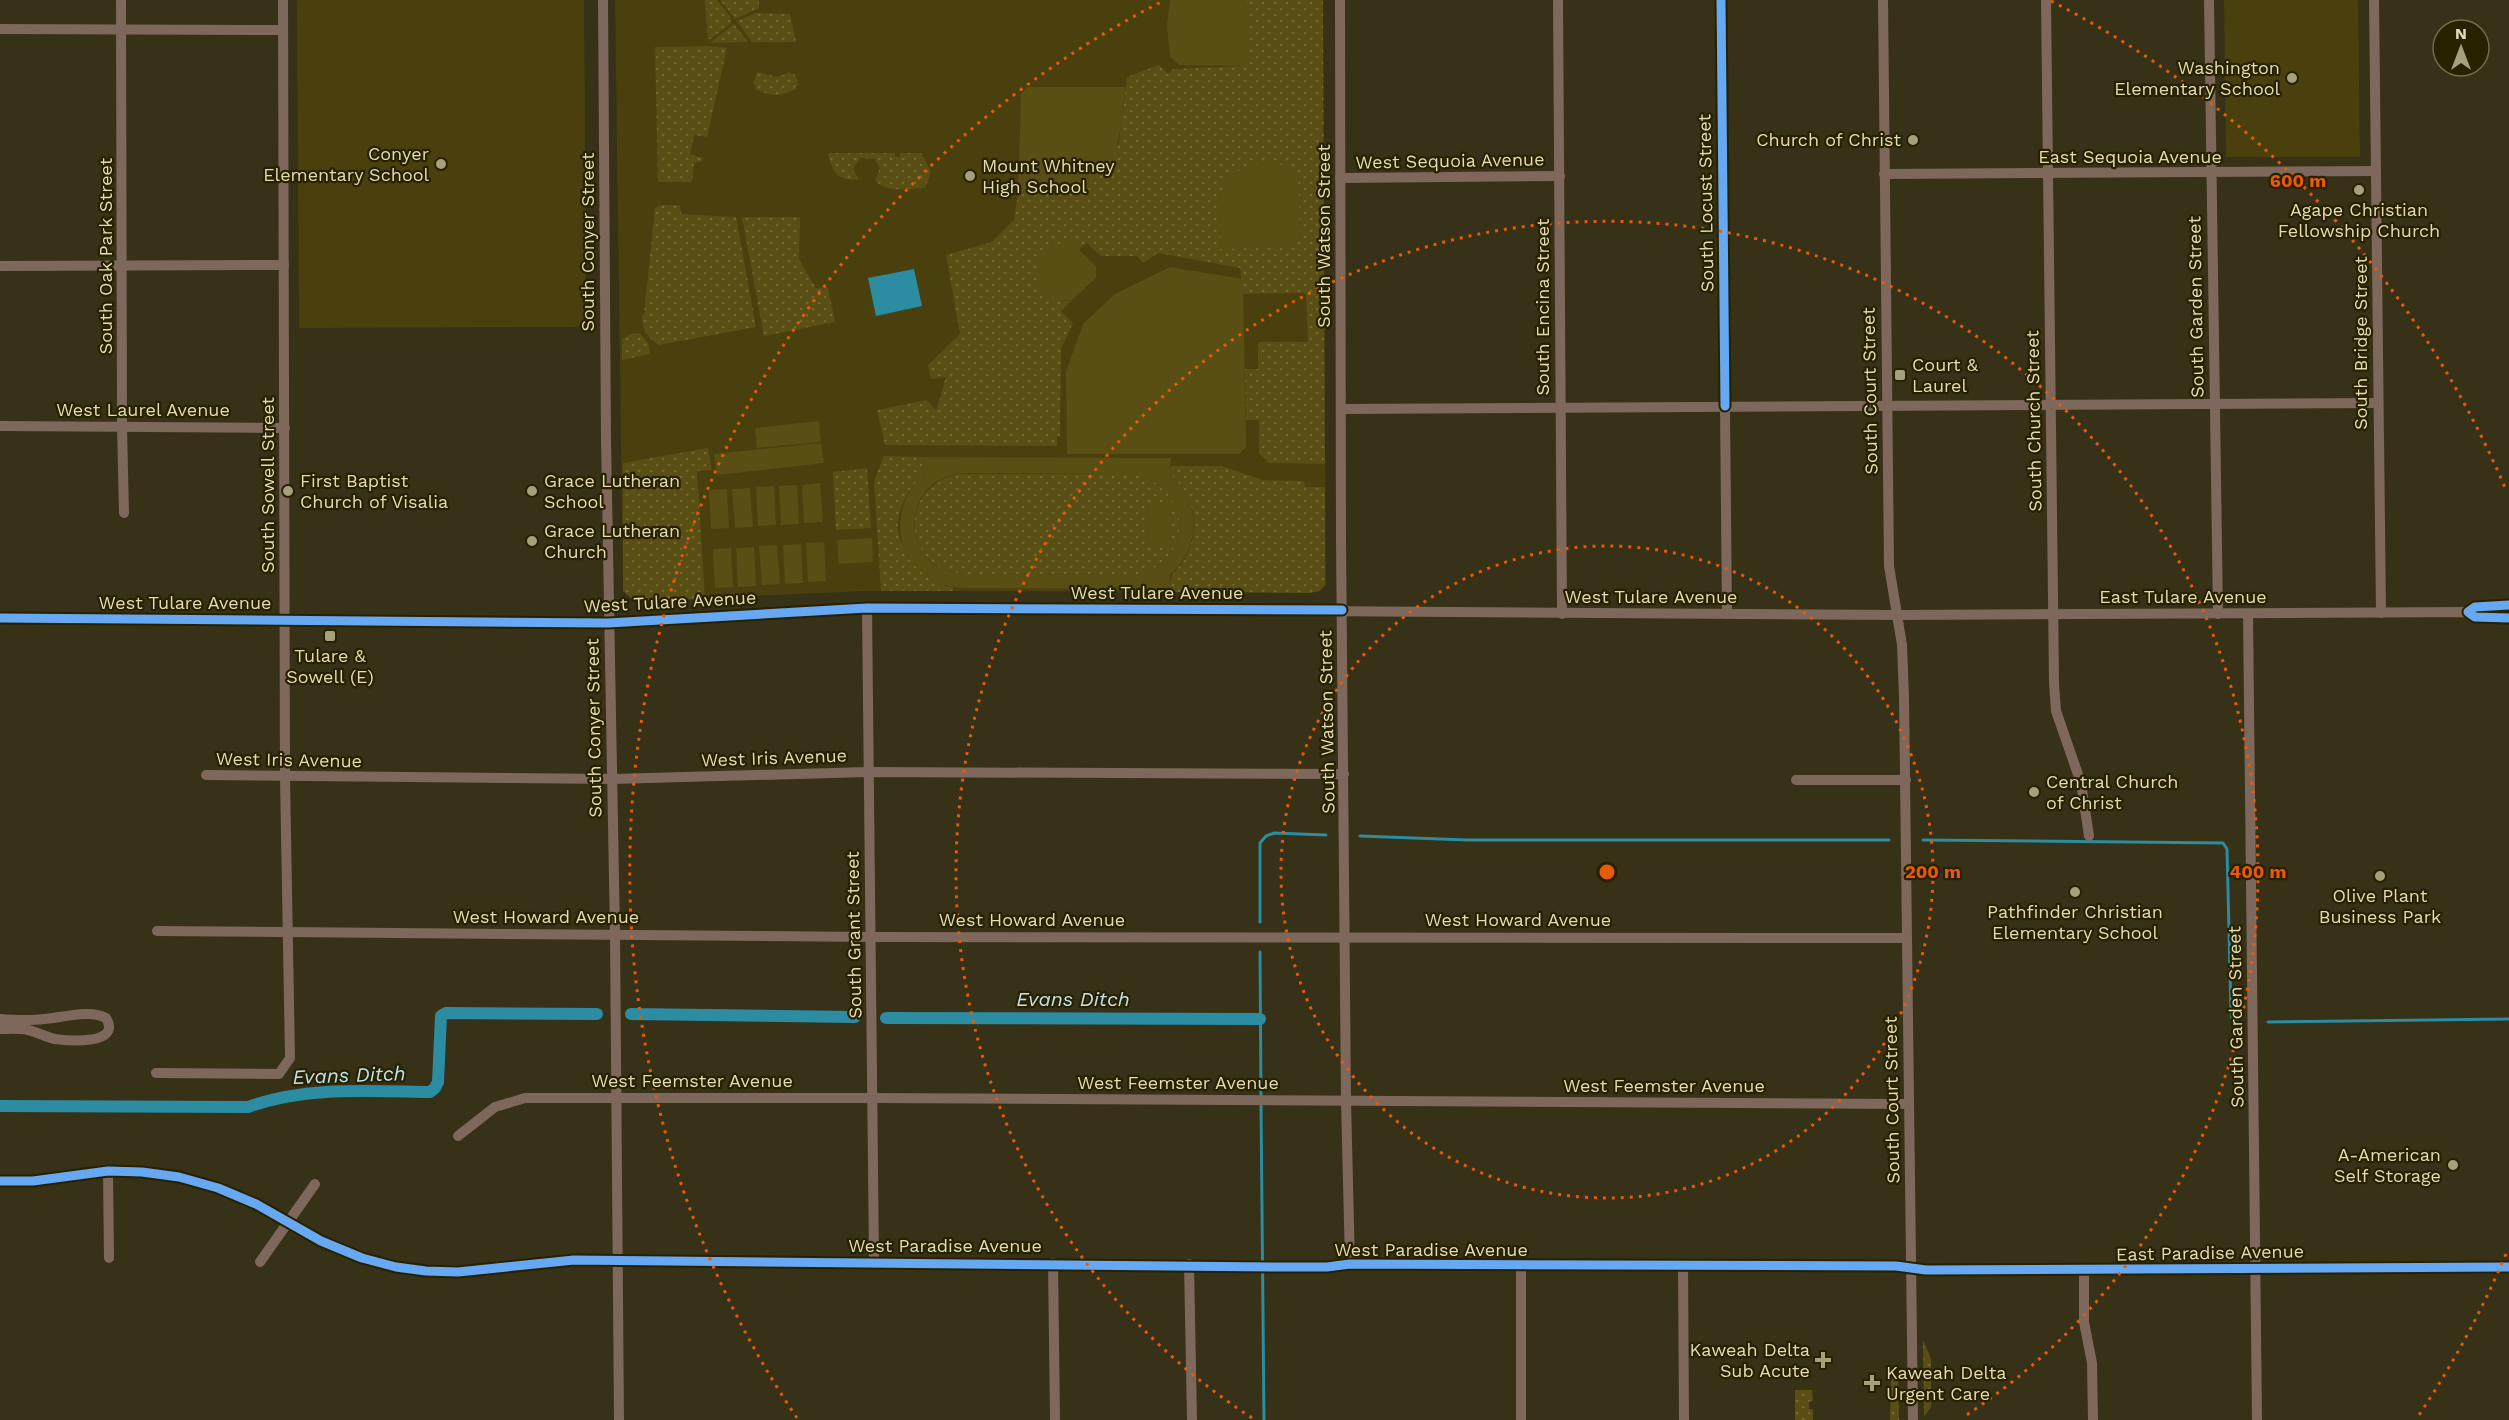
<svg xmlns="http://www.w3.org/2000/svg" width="2509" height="1420" font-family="'Work Sans',sans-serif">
  <defs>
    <pattern id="grass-dots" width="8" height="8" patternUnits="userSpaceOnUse" patternTransform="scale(1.5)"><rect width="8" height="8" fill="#594e13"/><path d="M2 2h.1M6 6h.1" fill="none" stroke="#716733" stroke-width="1.8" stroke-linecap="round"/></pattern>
  </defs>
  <rect width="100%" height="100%" fill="#363117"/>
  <!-- built -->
  <g fill="#49400d">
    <path d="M297,0H584L586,327L299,328Z"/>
    <path d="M615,0H1322L1326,585L1319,592L867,591L634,601L623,591Z"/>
    <path d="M2224,0H2358L2360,157H2226Z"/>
  </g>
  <!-- grass -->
  <g fill="url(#grass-dots)">
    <path d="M705,0H717L731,18V23L708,41Z"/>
    <path d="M720,0H759V8L735,19Z"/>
    <path d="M1241,0H1323L1325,464L1269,463L1259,453V420H1246L1245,369H1258V342H1308L1306,293L1243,294L1240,268L1158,253L1143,263L1137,256H1101L1087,243L1079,250L1071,242L1063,301L1072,300L1061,311L1073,323L1061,349L1060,436H1057V446L885,445L877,410L927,400L934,409H937L946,377L931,379L928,365L960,334L946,255L992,242L1014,220L1018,193H1063L1119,143L1127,77L1159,65L1168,74L1173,69L1246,66V6Z"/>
    <path d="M756,13L790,14L796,42H752L737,21Z"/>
    <path d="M734,24L748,42L710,43Z"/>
    <path d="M707,46L727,48L707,137L694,135L690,154L703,158L702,162H694L692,182H658L655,47Z"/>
    <path d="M757,72L778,77L790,72L792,74L794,73L798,82L791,85L798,83L799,85L795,87L796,89C777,97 774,97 755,89L756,86L753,84Z"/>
    <path d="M828,153H895V157H900V153H921L931,172L925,188C910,188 885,194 875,180L880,169L875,159L860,158L853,169L859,180C835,179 834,175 828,153Z"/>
    <path d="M661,205H680L681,214L736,217L756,327L659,345C647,338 642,329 642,315H644L655,208Z"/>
    <path d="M742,217H800L799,259L816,288L828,287L835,322L764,336Z"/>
    <path d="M640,333L649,345L650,354L622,360V339L632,334Z"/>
    <path d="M708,448L712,470L697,471L705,601L687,599L634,601L623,591V463Z"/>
    <path d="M884,456L923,457L924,473C908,489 887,523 904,546C914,560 932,573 945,586L953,587V591H881L874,481Z"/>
    <path d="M1171,466H1222L1262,480L1304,481L1305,487H1325V584L1319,591L1310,593L1170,592C1170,568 1177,574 1186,556C1202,527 1193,495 1170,474Z"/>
    <path d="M867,468L871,528L836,530L833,472Z"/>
    <path d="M957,474H1133C1194,486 1196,564 1133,575L965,574C902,570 896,489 957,474Z"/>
    <path d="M1923,1340L1931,1359V1407L1924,1417Z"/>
    <path d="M1891,1374H1898L1899,1420H1890Z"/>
    <path d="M1795,1390H1812L1813,1401L1809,1402V1409H1813V1420H1795Z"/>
  </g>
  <!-- pitch -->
  <g fill="#594e13" fill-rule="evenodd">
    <path d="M1170,0H1241C1259,20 1245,43 1247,66L1179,65L1170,56L1167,26Z"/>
    <path d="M1028,87H1125C1121,133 1120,180 1065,192C1051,196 1033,193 1018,193L1021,94Z"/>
    <path d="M1268,161L1288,167H1298L1300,237L1292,246L1286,247L1220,249L1221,229L1217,202L1226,181L1241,169Z"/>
    <path d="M1071,242L1096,266V278L1072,300H1056L1039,287C1032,260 1043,243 1071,242Z"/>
    <path d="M1170,267L1243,279L1246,447L1239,454H1067L1066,372L1083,324L1115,294Z"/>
    <path d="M819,421L821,442L757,448L755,428Z"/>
    <path d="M821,443L824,463L717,475L714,454Z"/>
    <path d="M923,457L1171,458L1170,474C1202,503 1201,547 1170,575V589L962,588C898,583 881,515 924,473ZM964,473L1132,474C1194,486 1196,564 1133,575L965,574C898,570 897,478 964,473Z"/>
    <path d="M820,483L823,522L804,523L802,485Z"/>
    <path d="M797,485L799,524L781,525L779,486Z"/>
    <path d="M774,486L776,525L758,526L756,487Z"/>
    <path d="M750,488L753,527L735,528L732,489Z"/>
    <path d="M727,489L729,528L711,529L709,490Z"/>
    <rect x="1147" y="505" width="25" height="39"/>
    <path d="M872,538L873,562L839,564L837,540Z"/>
    <path d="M824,542L826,581L808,582L806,543Z"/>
    <path d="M801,544L803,583L785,584L783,545Z"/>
    <path d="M777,545L780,584L762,585L759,546Z"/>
    <path d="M754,547L756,586L738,587L736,548Z"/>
    <path d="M731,548L733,587L715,588L713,549Z"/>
  </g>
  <!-- water -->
  <path fill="#2b8ca2" d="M914,269L922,306L876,316L868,278Z"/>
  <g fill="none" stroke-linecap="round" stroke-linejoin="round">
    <!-- stream -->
    <g stroke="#2b8ca2" stroke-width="3">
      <path d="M1360,836L1467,840H1889"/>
      <path d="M1923,840L2223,843L2227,849L2231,1013L2232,1018L2238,1022"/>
      <path d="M1260,922V843L1266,836L1274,833L1326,835"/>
      <path d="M1260,952L1261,1097"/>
      <path d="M2268,1022L2509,1019"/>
      <path d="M1261,1104L1264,1420"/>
    </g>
    <!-- canal -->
    <g stroke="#2b8ca2" stroke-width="12">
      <path d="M631,1014L855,1017"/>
      <path d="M886,1018L1260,1019"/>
      <path d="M0,1106L248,1107C305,1086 370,1091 430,1092L435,1088L438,1082L441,1016L446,1013L597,1014"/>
    </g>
    <!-- minor -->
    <g stroke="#7d685b" stroke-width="10">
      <path d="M121,0L122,427L124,513"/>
      <path d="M603,0L606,439L615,934L619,1420"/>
      <path d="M1340,0L1341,541L1346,1101L1350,1264"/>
      <path d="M1558,0L1562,614"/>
      <path d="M1721,0L1727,614"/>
      <path d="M1883,0L1889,566L1902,645L1904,697L1913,1420"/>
      <path d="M2046,0L2054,683L2056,711L2081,783L2089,836"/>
      <path d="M2209,0L2218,614"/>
      <path d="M2374,0L2381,613"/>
      <path d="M0,29L282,30"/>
      <path d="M1884,174L2376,171"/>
      <path d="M1340,178L1560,176"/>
      <path d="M0,266L284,265"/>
      <path d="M1341,409L2378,403"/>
      <path d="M0,426L285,428"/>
      <path d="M867,608L874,1261"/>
      <path d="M2468,612L2475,607L2509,605"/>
      <path d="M2248,614L2257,1420"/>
      <path d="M0,618L608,623L867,608L1898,615L2468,612L2475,617L2509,618"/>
      <path d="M206,775L613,779L868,772L1344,774"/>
      <path d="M1796,780H1906"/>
      <path d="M157,931L871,937L1907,938"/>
      <path d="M0,1019C14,1020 29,1021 44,1019C62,1018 89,1009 106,1018C122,1045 69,1041 55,1039C46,1037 37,1032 28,1030C19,1028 9,1029 0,1029"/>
      <path d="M156,1073L279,1074L290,1058L285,777L283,0"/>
      <path d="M458,1136L495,1107L525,1098H873L1909,1104"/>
      <path d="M108,1171L109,1258"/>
      <path d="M0,1181H33L108,1171L142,1172L179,1177L218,1188L256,1204L321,1241L362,1258L396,1267L426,1271L458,1272L574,1260L1272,1267H1327L1350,1264L1896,1266L1926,1270L2509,1267"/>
      <path d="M260,1262L315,1184"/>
      <path d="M1053,1263L1055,1420"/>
      <path d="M1189,1264L1192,1420"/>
      <path d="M1521,1265V1420"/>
      <path d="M1683,1265L1684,1420"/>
      <path d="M2084,1270V1322L2092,1363L2093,1420"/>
    </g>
    <defs>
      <g id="cycleway">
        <path d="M1721,0L1725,406"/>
        <path d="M2509,605L2475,607L2468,612L2475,617L2509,618"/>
        <path d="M0,618L608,623L867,608L1342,610"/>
        <path d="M0,1181H33L108,1171L142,1172L179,1177L218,1188L256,1204L321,1241L362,1258L396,1267L426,1271L458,1272L574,1260L1272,1267H1327L1350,1264L1896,1266L1926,1270L2509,1267"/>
      </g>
    </defs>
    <!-- cycleway casing -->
    <use href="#cycleway" stroke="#282100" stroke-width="13"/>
    <!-- cycleway -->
    <use href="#cycleway" stroke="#66a8f1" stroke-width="9"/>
  </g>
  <!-- distance rings -->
  <g fill="none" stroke="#e8590c" stroke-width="3" stroke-dasharray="3 6">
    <circle cx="1607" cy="872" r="326"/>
    <path d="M1252 1418A651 651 0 1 1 1962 1418"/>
    <path d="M2506 1254A977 977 0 0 1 2417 1418M797 1418A977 977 0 0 1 1163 1M2051 1A977 977 0 0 1 2506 490"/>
  </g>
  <!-- markers -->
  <g fill="#a6a07c" stroke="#282100" stroke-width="2">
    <circle cx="2292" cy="78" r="6"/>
    <circle cx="1913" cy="140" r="6"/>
    <circle cx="441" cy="164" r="6"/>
    <circle cx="970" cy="176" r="6"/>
    <circle cx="2359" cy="190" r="6"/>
    <rect x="1894" y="369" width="12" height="12" rx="3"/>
    <circle cx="288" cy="491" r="6"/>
    <circle cx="532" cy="491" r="6"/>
    <circle cx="532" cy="541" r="6"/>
    <rect x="324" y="630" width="12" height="12" rx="3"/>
    <circle cx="2034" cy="792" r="6"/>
    <circle cx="2380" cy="876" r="6"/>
    <circle cx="2075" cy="892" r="6"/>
    <circle cx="2453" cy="1165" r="6"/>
    <path d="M1820 1351h6v6h6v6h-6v6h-6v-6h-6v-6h6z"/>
    <path d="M1869 1374h6v6h6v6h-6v6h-6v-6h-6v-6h6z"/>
  </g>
  <g text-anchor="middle" stroke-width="4.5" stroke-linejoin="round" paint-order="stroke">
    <!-- poi labels -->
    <g font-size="18" fill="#e3dcb3" stroke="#282100" text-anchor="start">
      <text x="2280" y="74" text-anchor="end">Washington<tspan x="2280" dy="21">Elementary School</tspan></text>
      <text x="1901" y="146" text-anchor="end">Church of Christ</text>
      <text x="429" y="160" text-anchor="end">Conyer<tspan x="429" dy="21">Elementary School</tspan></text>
      <text x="982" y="172">Mount Whitney<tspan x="982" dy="21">High School</tspan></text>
      <text x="2359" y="216" text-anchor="middle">Agape Christian<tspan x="2359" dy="21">Fellowship Church</tspan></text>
      <text x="1912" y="371">Court &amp;<tspan x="1912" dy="21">Laurel</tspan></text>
      <text x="300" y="487">First Baptist<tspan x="300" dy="21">Church of Visalia</tspan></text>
      <text x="544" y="487">Grace Lutheran<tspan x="544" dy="21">School</tspan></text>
      <text x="544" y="537">Grace Lutheran<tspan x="544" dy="21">Church</tspan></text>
      <text x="330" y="662" text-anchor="middle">Tulare &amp;<tspan x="330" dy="21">Sowell (E)</tspan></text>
      <text x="2046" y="788">Central Church<tspan x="2046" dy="21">of Christ</tspan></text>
      <text x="2380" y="902" text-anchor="middle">Olive Plant<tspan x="2380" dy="21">Business Park</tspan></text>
      <text x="2075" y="918" text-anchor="middle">Pathfinder Christian<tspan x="2075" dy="21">Elementary School</tspan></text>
      <text x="2441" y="1161" text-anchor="end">A-American<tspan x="2441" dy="21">Self Storage</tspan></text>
      <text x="1810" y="1356" text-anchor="end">Kaweah Delta<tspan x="1810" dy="21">Sub Acute</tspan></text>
      <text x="1886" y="1379">Kaweah Delta<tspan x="1886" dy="21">Urgent Care</tspan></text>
    </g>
    <!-- street labels -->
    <g font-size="18" fill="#e3dcb3" stroke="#282100">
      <text x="2130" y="163">East Sequoia Avenue</text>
      <text transform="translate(1450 161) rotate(-1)" y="6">West Sequoia Avenue</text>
      <text transform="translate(1706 203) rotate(-91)" y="6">South Locust Street</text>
      <text transform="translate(1324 236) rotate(-90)" y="6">South Watson Street</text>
      <text transform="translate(588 242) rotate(-90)" y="6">South Conyer Street</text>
      <text transform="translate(106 256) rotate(-90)" y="6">South Oak Park Street</text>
      <text transform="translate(1543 307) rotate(-90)" y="6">South Encina Street</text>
      <text transform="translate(2196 307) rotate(-91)" y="6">South Garden Street</text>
      <text transform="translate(2361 343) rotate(-90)" y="6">South Bridge Street</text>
      <text transform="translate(1870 391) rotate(-91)" y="6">South Court Street</text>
      <text x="143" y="416">West Laurel Avenue</text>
      <text transform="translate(2034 421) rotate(-91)" y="6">South Church Street</text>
      <text transform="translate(268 485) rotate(-90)" y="6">South Sowell Street</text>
      <text x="1157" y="599">West Tulare Avenue</text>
      <text x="1651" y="603">West Tulare Avenue</text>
      <text x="2183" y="603">East Tulare Avenue</text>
      <text transform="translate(670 602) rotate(-3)" y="6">West Tulare Avenue</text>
      <text x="185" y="609">West Tulare Avenue</text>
      <text transform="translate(1327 722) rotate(-91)" y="6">South Watson Street</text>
      <text transform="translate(594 728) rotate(-91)" y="6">South Conyer Street</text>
      <text transform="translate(774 758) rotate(-2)" y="6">West Iris Avenue</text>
      <text transform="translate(289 760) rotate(1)" y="6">West Iris Avenue</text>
      <text x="546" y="923">West Howard Avenue</text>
      <text x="1032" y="926">West Howard Avenue</text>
      <text x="1518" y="926">West Howard Avenue</text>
      <text transform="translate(854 935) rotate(-91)" y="6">South Grant Street</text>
      <text transform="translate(2236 1017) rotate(-91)" y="6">South Garden Street</text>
      <text x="692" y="1087">West Feemster Avenue</text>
      <text x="1178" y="1089">West Feemster Avenue</text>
      <text x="1664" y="1092">West Feemster Avenue</text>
      <text transform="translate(1892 1100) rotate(-91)" y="6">South Court Street</text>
      <text x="945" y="1252">West Paradise Avenue</text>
      <text x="1431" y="1256">West Paradise Avenue</text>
      <text transform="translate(2210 1253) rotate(-1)" y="6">East Paradise Avenue</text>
    </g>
    <!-- water labels -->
    <g font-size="20" font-style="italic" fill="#c0e2ed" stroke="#282100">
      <text x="1073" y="1006">Evans Ditch</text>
      <text transform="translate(349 1075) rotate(-2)" y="7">Evans Ditch</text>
    </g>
  </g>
  <circle cx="1607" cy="872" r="9" fill="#e8590c" stroke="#282100" stroke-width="3"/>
  <g font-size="18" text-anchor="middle" font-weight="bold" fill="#e8590c" stroke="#282100" stroke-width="4.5" stroke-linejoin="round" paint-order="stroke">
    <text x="2298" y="187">600 m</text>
    <text x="1933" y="878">200 m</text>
    <text x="2258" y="878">400 m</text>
  </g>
  <!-- north arrow -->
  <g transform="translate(2461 48)"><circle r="28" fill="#282100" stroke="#736c48" stroke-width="1.5"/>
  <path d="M0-4.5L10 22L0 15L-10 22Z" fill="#a6a07c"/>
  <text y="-9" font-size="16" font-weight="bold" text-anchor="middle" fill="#e3dcb3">N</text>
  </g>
</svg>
